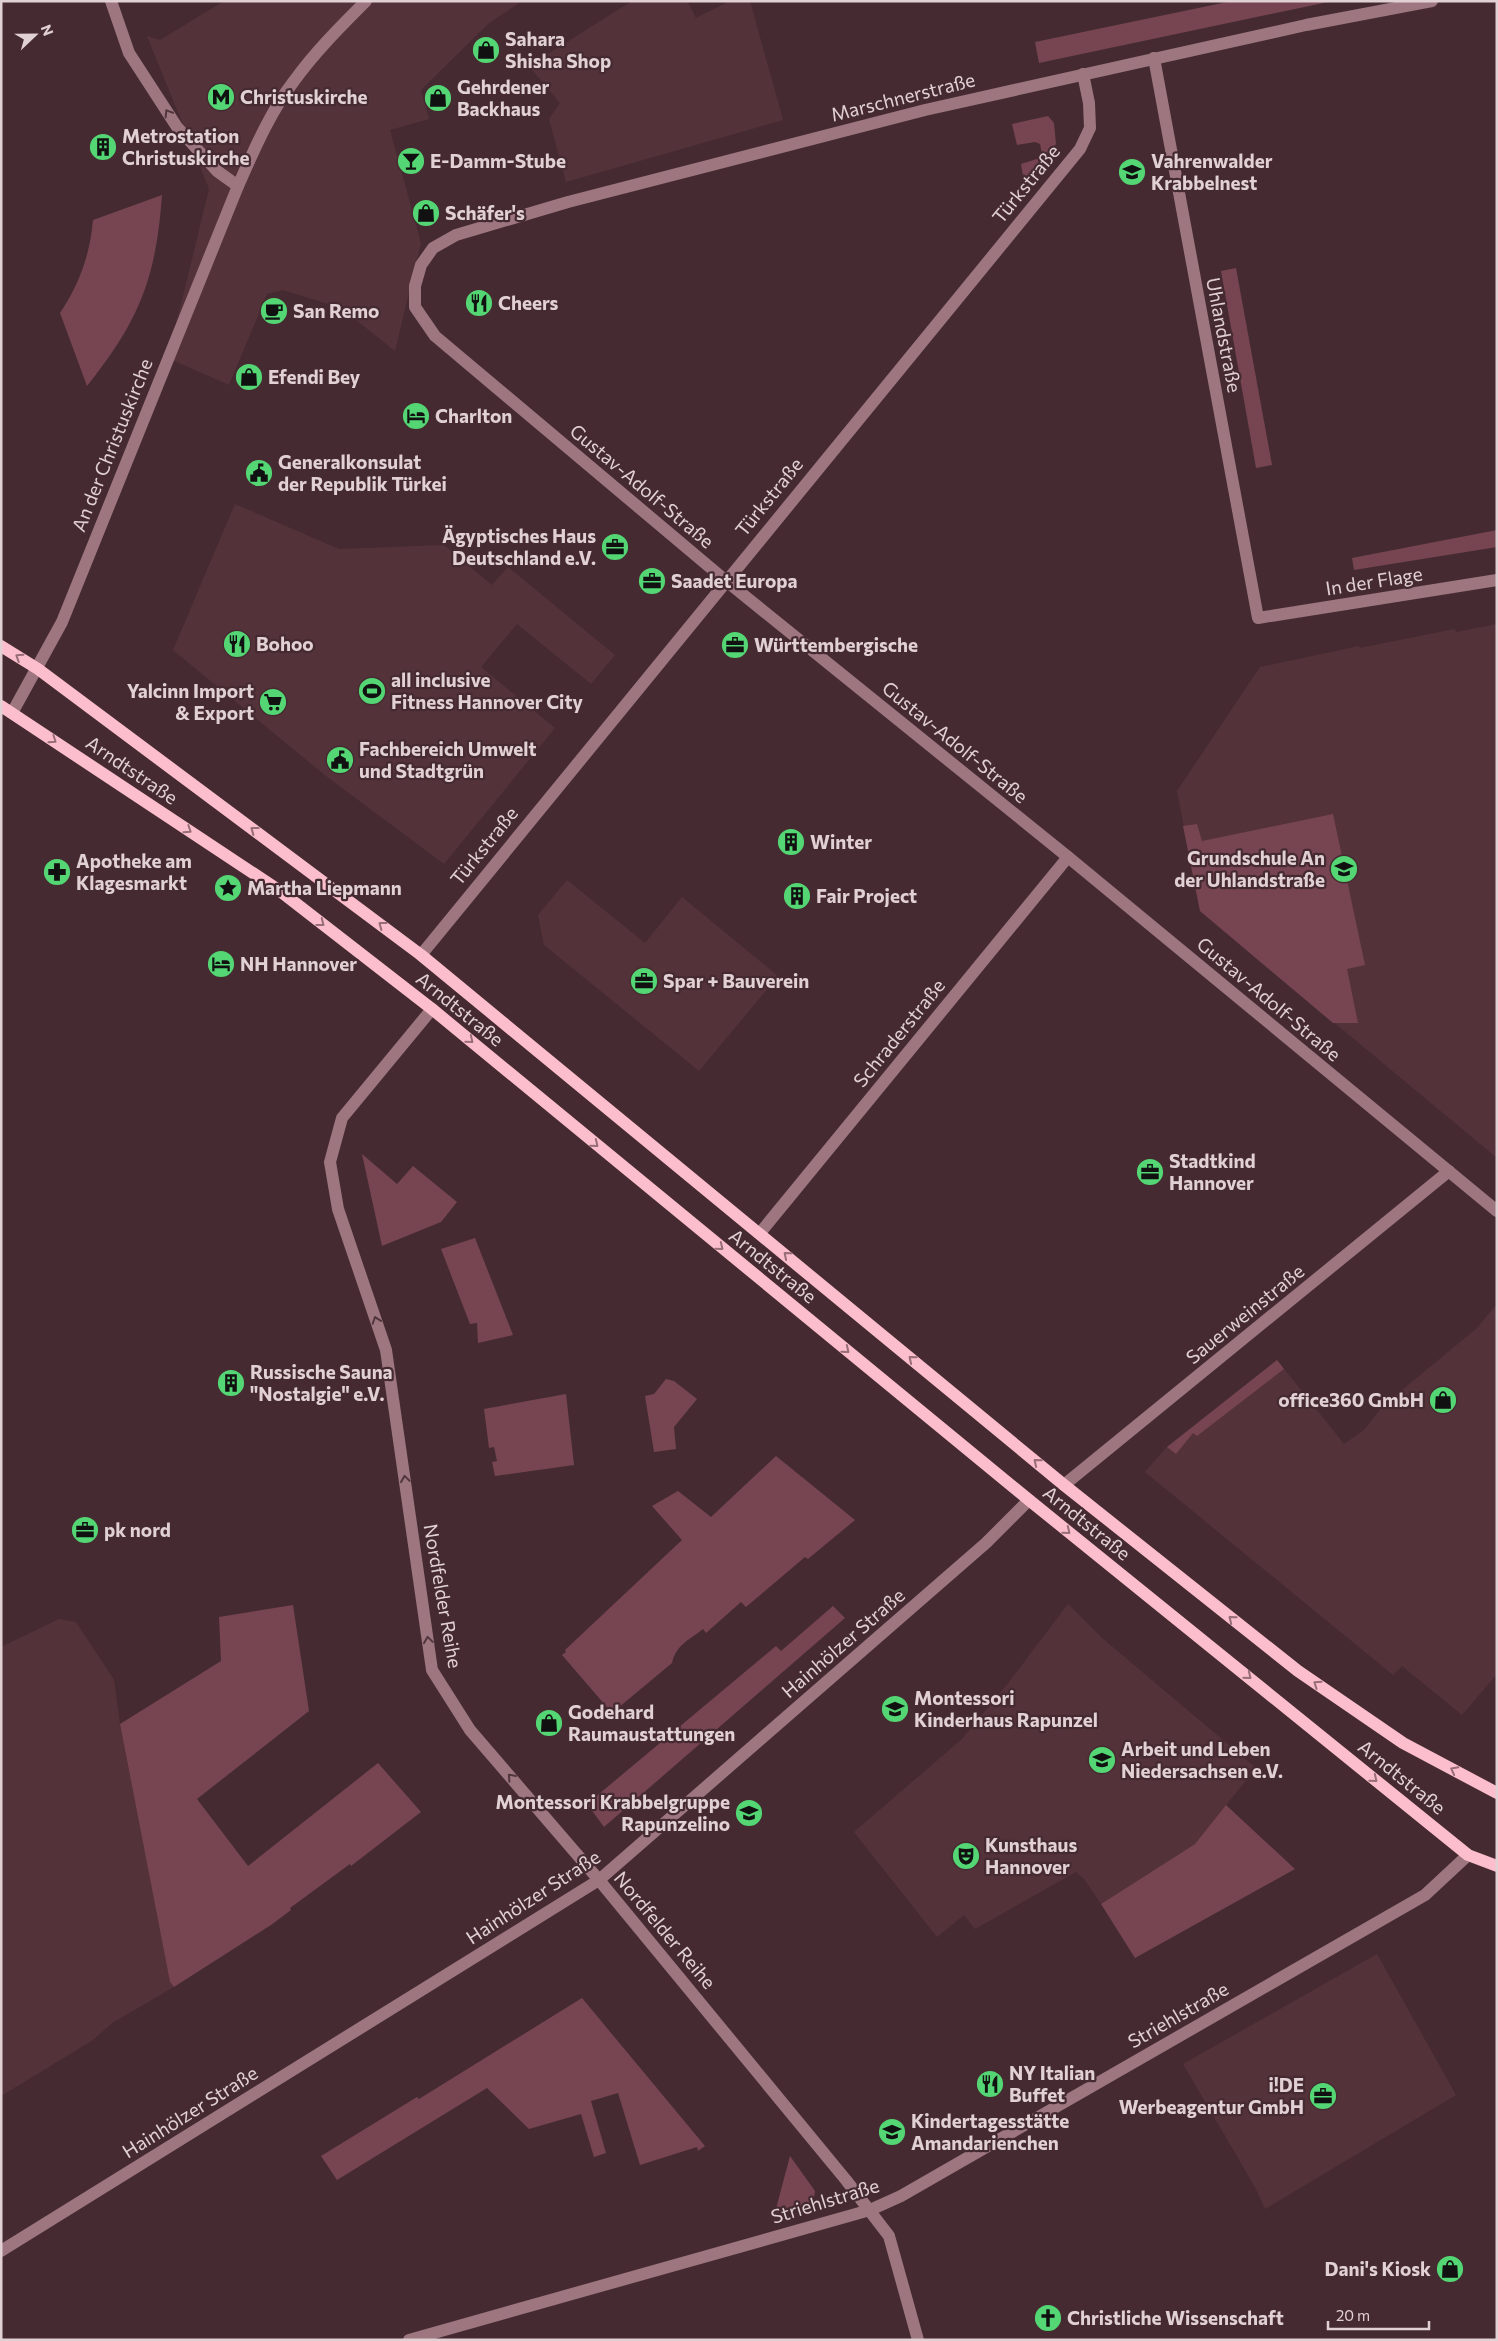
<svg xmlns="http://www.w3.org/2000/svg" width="1498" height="2341" font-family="Commissioner,sans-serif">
  <rect width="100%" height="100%" fill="#452b31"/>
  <!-- built -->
  <g fill="#54323a">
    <path d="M224,1H522L489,23L421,90L429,119L390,130L421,243L395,351L341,308L283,290L267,294L229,385L168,358L209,189L147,36L160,40Z"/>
    <path d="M632,1H687L696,18L730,1H750L783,120L566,182L549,119L560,103L529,66Z"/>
    <path d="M235,504L339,549L444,545L492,585L508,567L615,655L591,684L517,624L481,667L555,728L444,864L326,776L173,650Z"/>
    <path d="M1497,624V1158L1200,911L1177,791L1260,667L1359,646L1360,648L1455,629L1456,632Z"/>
    <path d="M567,880L645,943L682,897L778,976L699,1071L544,945L538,915Z"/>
    <path d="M1497,1304V1674L1462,1715L1402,1666L1393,1675L1145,1472L1167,1447L1277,1360L1344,1444L1364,1430L1384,1405L1477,1328Z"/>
    <path d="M1068,1604L1102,1638L1256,1768L1195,1844L1101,1904L1085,1880L1076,1872L975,1929L964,1915L937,1937L854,1832L962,1739L1009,1682Z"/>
    <path d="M59,1619L76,1622L114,1680L120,1724L170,1981L174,1987L112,2023L93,2040L1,2096V1647Z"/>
    <path d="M1377,1954L1456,2095L1265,2209L1255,2187L1183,2064Z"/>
  </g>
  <!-- green -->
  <g fill="#764551">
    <path d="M1232,1H1333L1039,63L1035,42Z"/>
    <path d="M1048,116L1054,123L1056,144L1024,182L1021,164L1040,158L1042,154L1040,144L1035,142L1017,145L1012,124Z"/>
    <path d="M162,195C156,279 139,321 87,386L60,313C79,285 90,255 93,220Z"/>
    <path d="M1236,268L1272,465L1256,468L1221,271Z"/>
    <path d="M1497,530V547L1354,570L1352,558Z"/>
    <path d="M1333,814L1365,965L1347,969L1358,1023H1333L1200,911L1183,826L1197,824L1202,841Z"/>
    <path d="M362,1154L397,1184L413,1166L457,1202L441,1222L382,1246Z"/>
    <path d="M475,1238L513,1335L478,1343L477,1323L470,1324L441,1249Z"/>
    <path d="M1277,1360L1284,1369L1197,1436L1193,1433L1176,1454L1167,1447Z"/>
    <path d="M666,1379L674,1381L697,1399L674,1427L676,1449L654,1452L645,1396L654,1394Z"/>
    <path d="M566,1394L574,1465L495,1476L492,1462L497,1461L494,1447L489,1448L484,1409Z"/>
    <path d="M776,1456L855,1520L808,1559L805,1557L746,1607L741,1602L706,1633L703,1629C689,1640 676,1645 672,1663L612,1713L562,1655L566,1652L565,1650L682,1540L652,1506L678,1491L711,1517Z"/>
    <path d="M293,1605L309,1711L197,1799L248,1866L378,1763L421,1812L351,1866L350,1864L290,1908L291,1910L271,1925L174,1987L170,1982L120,1724L221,1661L219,1617Z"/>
    <path d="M833,1606L845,1618L604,1827L587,1804L776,1646L781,1651Z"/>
    <path d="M1226,1805L1295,1869L1135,1958L1101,1904L1195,1844Z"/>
    <path d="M582,1998L705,2146L698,2151L697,2147L640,2165L618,2093L591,2101L606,2153L594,2157L581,2114L529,2129L487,2088L337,2180L321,2156L417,2097L419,2099Z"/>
    <path d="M790,2156L815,2191L813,2204L774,2216Z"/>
  </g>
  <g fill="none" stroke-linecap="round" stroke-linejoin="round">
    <!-- minor -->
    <g stroke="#9d767f" stroke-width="12">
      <path d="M111,1L129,53L177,127L217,171L238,186"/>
      <path d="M1432,1L1306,25L925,110L568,202L456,235L433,248L421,265L415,286V307L435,336L725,580L1068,857L1497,1211"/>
      <path d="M1154,58L1258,618L1497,580"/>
      <path d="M12,713L62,622L238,186C254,150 270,112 294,81C315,52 340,27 366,1"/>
      <path d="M421,955L1080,149L1090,128L1089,103L1083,74"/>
      <path d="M432,1009L342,1118L330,1162L338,1209L386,1350L432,1670L470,1730L599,1880L846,2180L889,2236L918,2340"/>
      <path d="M760,1233L1068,857"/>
      <path d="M1064,1485L1449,1171"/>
      <path d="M1,2251L599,1880L986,1543L1029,1500"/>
      <path d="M409,2340L870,2210L901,2196L1425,1895L1468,1855"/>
    </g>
    <!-- major -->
    <g stroke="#fcbecc" stroke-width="12">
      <path d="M1,646L38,669L421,955L1064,1485L1298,1671L1403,1743L1497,1793"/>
      <path d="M1,706L280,891L432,1009L1029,1500L1468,1855L1497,1866"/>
    </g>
  </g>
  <!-- one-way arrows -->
  <defs><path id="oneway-chevron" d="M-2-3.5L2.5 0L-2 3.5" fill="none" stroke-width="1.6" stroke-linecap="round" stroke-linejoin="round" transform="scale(1.25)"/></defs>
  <g stroke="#52363d">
    <use href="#oneway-chevron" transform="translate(168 113) rotate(-122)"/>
    <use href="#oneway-chevron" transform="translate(376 1320) rotate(-109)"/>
    <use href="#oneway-chevron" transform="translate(405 1479) rotate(-98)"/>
    <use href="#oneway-chevron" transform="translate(428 1640) rotate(-98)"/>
    <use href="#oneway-chevron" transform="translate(511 1777) rotate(-131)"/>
  </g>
  <g stroke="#976d77">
    <use href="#oneway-chevron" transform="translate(19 657) rotate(-147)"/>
    <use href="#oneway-chevron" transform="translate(53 740) rotate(34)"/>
    <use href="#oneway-chevron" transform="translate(188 830) rotate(34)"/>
    <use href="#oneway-chevron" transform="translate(254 830) rotate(-143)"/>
    <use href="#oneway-chevron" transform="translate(321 923) rotate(38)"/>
    <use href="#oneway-chevron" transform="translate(382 925) rotate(-143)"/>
    <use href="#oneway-chevron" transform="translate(470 1040) rotate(39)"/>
    <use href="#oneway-chevron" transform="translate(595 1144) rotate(39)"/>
    <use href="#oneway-chevron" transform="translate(720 1247) rotate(39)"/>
    <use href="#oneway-chevron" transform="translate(787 1255) rotate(-140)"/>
    <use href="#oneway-chevron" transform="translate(846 1350) rotate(39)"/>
    <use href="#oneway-chevron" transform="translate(912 1359) rotate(-140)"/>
    <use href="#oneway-chevron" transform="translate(1037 1462) rotate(-140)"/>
    <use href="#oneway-chevron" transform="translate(1067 1531) rotate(39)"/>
    <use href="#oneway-chevron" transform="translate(1232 1619) rotate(-141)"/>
    <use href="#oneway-chevron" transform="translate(1248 1676) rotate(39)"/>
    <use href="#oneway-chevron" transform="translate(1317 1684) rotate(-145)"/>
    <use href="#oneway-chevron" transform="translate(1454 1770) rotate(-152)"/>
    <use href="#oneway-chevron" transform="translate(1374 1779) rotate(39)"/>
  </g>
  <!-- icons -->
  <defs>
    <symbol id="shop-disc" viewBox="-11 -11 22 22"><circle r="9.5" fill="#53d673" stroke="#452b31"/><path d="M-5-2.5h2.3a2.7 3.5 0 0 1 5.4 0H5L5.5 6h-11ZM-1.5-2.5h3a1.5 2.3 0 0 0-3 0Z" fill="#111"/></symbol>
    <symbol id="metro-disc" viewBox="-11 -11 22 22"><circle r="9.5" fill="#53d673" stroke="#452b31"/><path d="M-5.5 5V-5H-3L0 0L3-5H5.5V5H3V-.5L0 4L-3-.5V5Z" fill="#111"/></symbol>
    <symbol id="building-disc" viewBox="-11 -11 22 22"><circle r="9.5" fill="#53d673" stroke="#452b31"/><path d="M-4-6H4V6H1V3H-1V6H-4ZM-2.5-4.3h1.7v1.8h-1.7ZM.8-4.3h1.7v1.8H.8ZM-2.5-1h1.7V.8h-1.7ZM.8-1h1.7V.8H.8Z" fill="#111"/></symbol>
    <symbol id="bar-disc" viewBox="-11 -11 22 22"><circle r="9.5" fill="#53d673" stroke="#452b31"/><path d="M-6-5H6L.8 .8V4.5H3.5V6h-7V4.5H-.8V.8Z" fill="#111"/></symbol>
    <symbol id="school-disc" viewBox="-11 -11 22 22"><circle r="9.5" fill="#53d673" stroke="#452b31"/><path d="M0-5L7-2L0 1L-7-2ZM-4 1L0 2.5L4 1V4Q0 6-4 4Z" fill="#111"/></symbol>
    <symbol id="restaurant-disc" viewBox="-11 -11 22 22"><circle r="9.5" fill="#53d673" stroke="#452b31"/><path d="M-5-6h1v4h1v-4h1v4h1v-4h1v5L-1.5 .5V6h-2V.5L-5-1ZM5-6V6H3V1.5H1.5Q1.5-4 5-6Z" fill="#111"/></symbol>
    <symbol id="cafe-disc" viewBox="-11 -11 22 22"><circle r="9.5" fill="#53d673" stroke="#452b31"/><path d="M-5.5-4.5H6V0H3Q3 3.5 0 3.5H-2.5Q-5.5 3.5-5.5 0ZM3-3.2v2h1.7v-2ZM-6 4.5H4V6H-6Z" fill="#111"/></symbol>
    <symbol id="hotel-disc" viewBox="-11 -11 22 22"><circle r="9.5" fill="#53d673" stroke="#452b31"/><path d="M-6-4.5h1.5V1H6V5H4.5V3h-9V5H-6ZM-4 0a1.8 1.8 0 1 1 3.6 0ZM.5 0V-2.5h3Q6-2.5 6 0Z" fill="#111"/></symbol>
    <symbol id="civic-disc" viewBox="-11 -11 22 22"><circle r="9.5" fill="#53d673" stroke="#452b31"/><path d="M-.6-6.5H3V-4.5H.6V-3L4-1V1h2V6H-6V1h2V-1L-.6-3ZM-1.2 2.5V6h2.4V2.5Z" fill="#111"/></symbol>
    <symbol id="office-disc" viewBox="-11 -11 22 22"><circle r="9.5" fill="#53d673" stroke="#452b31"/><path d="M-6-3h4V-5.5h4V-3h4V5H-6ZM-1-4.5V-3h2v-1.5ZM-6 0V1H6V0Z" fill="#111"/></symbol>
    <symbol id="stadium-disc" viewBox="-11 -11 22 22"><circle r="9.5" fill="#53d673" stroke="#452b31"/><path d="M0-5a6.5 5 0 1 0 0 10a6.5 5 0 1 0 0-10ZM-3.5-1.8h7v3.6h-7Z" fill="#111"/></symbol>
    <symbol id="supermarket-disc" viewBox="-11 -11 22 22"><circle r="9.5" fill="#53d673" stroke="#452b31"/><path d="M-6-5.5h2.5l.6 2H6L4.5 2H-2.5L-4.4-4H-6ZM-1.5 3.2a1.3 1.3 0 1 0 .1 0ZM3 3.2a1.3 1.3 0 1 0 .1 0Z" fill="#111"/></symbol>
    <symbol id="pharmacy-disc" viewBox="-11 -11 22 22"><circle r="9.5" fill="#53d673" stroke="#452b31"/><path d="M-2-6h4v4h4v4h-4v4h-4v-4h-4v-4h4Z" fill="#111"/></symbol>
    <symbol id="sight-disc" viewBox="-11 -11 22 22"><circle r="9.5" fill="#53d673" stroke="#452b31"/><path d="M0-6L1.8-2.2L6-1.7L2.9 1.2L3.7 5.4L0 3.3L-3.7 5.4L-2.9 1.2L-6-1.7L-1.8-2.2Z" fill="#111"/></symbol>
    <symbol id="university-disc" viewBox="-11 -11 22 22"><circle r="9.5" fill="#53d673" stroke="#452b31"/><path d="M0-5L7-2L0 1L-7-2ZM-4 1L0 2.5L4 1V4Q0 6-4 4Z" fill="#111"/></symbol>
    <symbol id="theatre-disc" viewBox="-11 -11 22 22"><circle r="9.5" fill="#53d673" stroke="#452b31"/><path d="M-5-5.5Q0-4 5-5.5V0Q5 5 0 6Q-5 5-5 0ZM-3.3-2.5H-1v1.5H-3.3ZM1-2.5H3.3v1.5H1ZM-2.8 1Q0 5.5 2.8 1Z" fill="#111"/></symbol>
    <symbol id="church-disc" viewBox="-11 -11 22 22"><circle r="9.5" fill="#53d673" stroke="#452b31"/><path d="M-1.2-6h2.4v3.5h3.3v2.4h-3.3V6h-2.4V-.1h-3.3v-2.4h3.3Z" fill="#111"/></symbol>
  </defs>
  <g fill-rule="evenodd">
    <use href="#shop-disc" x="470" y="34" width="32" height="32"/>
    <use href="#metro-disc" x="205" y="81" width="32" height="32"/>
    <use href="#shop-disc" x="422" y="82" width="32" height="32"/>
    <use href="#building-disc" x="87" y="131" width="32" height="32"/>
    <use href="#bar-disc" x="395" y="145" width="32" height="32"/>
    <use href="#school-disc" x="1116" y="156" width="32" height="32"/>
    <use href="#shop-disc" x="410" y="197" width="32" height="32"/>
    <use href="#restaurant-disc" x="463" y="287" width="32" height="32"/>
    <use href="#cafe-disc" x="258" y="295" width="32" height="32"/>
    <use href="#shop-disc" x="233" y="361" width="32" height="32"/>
    <use href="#hotel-disc" x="400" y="400" width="32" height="32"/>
    <use href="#civic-disc" x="243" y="457" width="32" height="32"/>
    <use href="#office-disc" x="599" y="531" width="32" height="32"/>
    <use href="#office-disc" x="636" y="565" width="32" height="32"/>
    <use href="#restaurant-disc" x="221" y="628" width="32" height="32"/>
    <use href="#office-disc" x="719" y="629" width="32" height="32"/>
    <use href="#stadium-disc" x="356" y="675" width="32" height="32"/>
    <use href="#supermarket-disc" x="257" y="686" width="32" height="32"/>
    <use href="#civic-disc" x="324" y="744" width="32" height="32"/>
    <use href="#building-disc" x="775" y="826" width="32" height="32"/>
    <use href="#school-disc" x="1328" y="853" width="32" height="32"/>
    <use href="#pharmacy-disc" x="41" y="856" width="32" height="32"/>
    <use href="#sight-disc" x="212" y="872" width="32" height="32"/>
    <use href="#building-disc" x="781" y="880" width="32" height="32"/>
    <use href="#hotel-disc" x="205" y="948" width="32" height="32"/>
    <use href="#office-disc" x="628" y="965" width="32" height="32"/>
    <use href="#office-disc" x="1134" y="1156" width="32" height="32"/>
    <use href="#building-disc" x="215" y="1367" width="32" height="32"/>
    <use href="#shop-disc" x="1427" y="1384" width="32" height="32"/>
    <use href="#office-disc" x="69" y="1514" width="32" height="32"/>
    <use href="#school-disc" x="879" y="1693" width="32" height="32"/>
    <use href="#shop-disc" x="533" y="1707" width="32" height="32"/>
    <use href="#university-disc" x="1086" y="1744" width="32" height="32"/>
    <use href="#school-disc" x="733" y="1797" width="32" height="32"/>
    <use href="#theatre-disc" x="950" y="1840" width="32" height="32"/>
    <use href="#restaurant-disc" x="974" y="2068" width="32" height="32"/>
    <use href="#office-disc" x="1307" y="2080" width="32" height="32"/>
    <use href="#school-disc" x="876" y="2116" width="32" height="32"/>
    <use href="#shop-disc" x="1434" y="2253" width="32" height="32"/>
    <use href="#church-disc" x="1032" y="2302" width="32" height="32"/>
  </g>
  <g text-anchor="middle" stroke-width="4.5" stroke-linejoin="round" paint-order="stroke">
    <!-- poi labels -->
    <g font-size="19" font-weight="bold" fill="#e2d1d4" stroke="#452b31" text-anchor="start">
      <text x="505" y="46">Sahara<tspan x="505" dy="22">Shisha Shop</tspan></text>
      <text x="457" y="94">Gehrdener<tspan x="457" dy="22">Backhaus</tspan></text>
      <text x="240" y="104">Christuskirche</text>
      <text x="122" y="143">Metrostation<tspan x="122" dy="22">Christuskirche</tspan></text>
      <text x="430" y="168">E-Damm-Stube</text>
      <text x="1151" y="168">Vahrenwalder<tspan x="1151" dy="22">Krabbelnest</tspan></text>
      <text x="445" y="220">Schäfer's</text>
      <text x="498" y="310">Cheers</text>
      <text x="293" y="318">San Remo</text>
      <text x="268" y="384">Efendi Bey</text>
      <text x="435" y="423">Charlton</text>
      <text x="278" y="469">Generalkonsulat<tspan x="278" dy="22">der Republik Türkei</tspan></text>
      <text x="596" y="543" text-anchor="end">Ägyptisches Haus<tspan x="596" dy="22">Deutschland e.V.</tspan></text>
      <text x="671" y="588">Saadet Europa</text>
      <text x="256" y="651">Bohoo</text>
      <text x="754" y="652">Württembergische</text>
      <text x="391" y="687">all inclusive<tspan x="391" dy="22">Fitness Hannover City</tspan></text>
      <text x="254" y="698" text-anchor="end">Yalcinn Import<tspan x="254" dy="22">&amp; Export</tspan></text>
      <text x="359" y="756">Fachbereich Umwelt<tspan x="359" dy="22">und Stadtgrün</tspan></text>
      <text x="810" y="849">Winter</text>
      <text x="1325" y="865" text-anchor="end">Grundschule An<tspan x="1325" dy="22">der Uhlandstraße</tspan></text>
      <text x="76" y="868">Apotheke am<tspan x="76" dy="22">Klagesmarkt</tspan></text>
      <text x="247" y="895">Martha Liepmann</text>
      <text x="816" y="903">Fair Project</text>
      <text x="240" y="971">NH Hannover</text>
      <text x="663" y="988">Spar + Bauverein</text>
      <text x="1169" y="1168">Stadtkind<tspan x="1169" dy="22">Hannover</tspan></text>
      <text x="250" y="1379">Russische Sauna<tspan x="250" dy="22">"Nostalgie" e.V.</tspan></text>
      <text x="1424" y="1407" text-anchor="end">office360 GmbH</text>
      <text x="104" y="1537">pk nord</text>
      <text x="914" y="1705">Montessori<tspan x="914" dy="22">Kinderhaus Rapunzel</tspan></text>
      <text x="568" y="1719">Godehard<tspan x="568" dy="22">Raumaustattungen</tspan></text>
      <text x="1121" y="1756">Arbeit und Leben<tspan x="1121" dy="22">Niedersachsen e.V.</tspan></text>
      <text x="730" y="1809" text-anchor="end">Montessori Krabbelgruppe<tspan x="730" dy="22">Rapunzelino</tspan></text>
      <text x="985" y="1852">Kunsthaus<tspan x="985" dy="22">Hannover</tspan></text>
      <text x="1009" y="2080">NY Italian<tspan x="1009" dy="22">Buffet</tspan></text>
      <text x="1304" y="2092" text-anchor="end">i!DE<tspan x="1304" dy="22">Werbeagentur GmbH</tspan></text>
      <text x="911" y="2128">Kindertagesstätte<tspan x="911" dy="22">Amandarienchen</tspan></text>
      <text x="1431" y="2276" text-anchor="end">Dani's Kiosk</text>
      <text x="1067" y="2325">Christliche Wissenschaft</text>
    </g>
    <!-- street labels -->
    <g font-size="19" fill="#e2d1d4" stroke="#452b31">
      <text transform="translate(903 97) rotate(-14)" y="7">Marschnerstraße</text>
      <text transform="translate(1026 184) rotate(-51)" y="7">Türkstraße</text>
      <text transform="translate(1224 335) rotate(79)" y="7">Uhlandstraße</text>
      <text transform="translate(112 445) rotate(-68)" y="7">An der Christuskirche</text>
      <text transform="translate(642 486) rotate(40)" y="7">Gustav-Adolf-Straße</text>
      <text transform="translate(769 497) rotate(-51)" y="7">Türkstraße</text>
      <text transform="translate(1374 581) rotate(-9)" y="7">In der Flage</text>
      <text transform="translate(955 742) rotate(39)" y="7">Gustav-Adolf-Straße</text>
      <text transform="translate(132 770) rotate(34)" y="7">Arndtstraße</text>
      <text transform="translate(484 846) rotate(-51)" y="7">Türkstraße</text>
      <text transform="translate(1269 999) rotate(40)" y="7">Gustav-Adolf-Straße</text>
      <text transform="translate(460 1009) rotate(39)" y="7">Arndtstraße</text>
      <text transform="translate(899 1033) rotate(-51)" y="7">Schraderstraße</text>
      <text transform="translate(773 1266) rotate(39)" y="7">Arndtstraße</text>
      <text transform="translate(1245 1314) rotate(-39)" y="7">Sauerweinstraße</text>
      <text transform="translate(1087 1523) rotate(39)" y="7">Arndtstraße</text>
      <text transform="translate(443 1596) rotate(80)" y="7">Nordfelder Reihe</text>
      <text transform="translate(843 1643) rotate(-41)" y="7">Hainhölzer Straße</text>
      <text transform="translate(1402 1777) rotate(39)" y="7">Arndtstraße</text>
      <text transform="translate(533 1897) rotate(-33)" y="7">Hainhölzer Straße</text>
      <text transform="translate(665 1930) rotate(50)" y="7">Nordfelder Reihe</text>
      <text transform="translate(1178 2015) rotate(-30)" y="7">Striehlstraße</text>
      <text transform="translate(190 2112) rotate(-32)" y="7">Hainhölzer Straße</text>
      <text transform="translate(825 2201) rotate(-17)" y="7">Striehlstraße</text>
    </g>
  </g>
  <!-- border -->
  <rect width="1498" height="2341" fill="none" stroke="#e2d1d4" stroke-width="5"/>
  <!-- north arrow -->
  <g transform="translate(35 35) rotate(68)" stroke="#452b31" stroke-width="4" paint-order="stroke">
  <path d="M0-4L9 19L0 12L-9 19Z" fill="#e2d1d4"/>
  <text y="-8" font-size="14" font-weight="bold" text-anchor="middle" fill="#e2d1d4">N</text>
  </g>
  <!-- scale -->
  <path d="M1328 2321v8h101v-8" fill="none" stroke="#e2d1d4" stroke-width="2.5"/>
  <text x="1336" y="2321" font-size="15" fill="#e2d1d4" stroke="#452b31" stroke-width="4" paint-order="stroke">20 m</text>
</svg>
